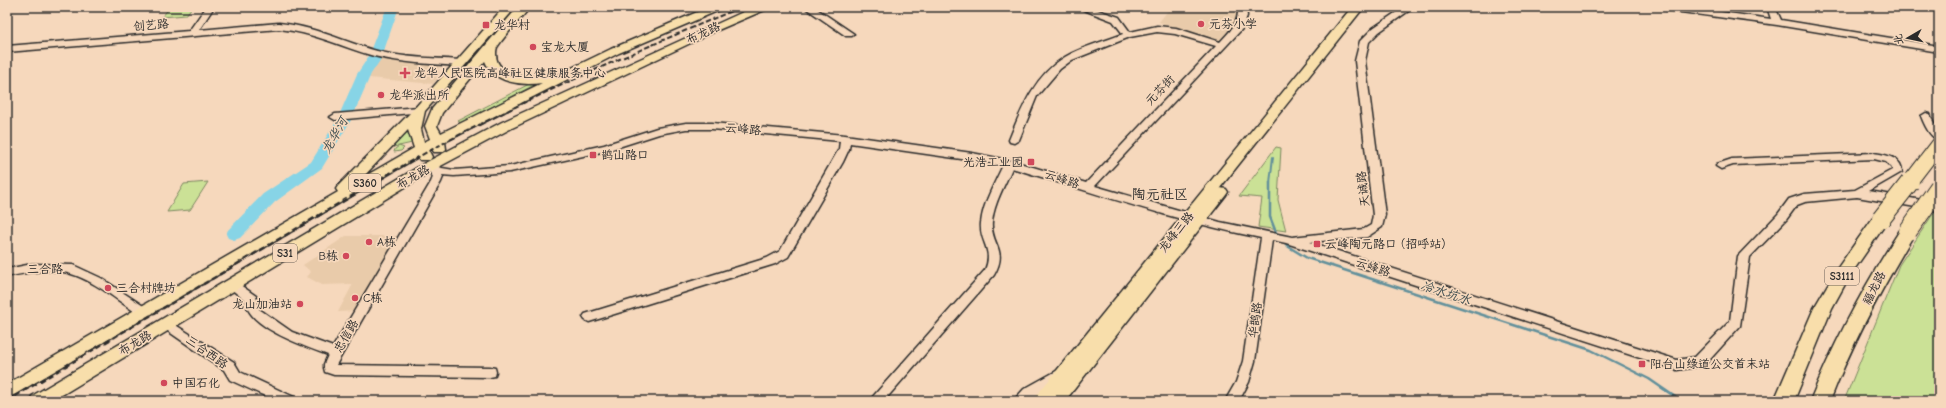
<svg xmlns="http://www.w3.org/2000/svg" width="1946" height="408" font-family="'Comic Neue','LXGW WenKai TC',sans-serif">
  <rect width="100%" height="100%" fill="#f6d8bc"/>
  <filter id="ink" filterUnits="userSpaceOnUse"><feTurbulence type="fractalNoise" baseFrequency=".025" numOctaves="2"/><feDisplacementMap in="SourceGraphic" scale="8" xChannelSelector="R" yChannelSelector="G"/><feConvolveMatrix kernelMatrix="1 2 1 2 8 2 1 2 1" color-interpolation-filters="sRGB"/></filter>
  <g filter="url(#ink)">
    <!-- built -->
    <g fill="#e9cbaa">
      <path d="M1171,7H1238L1240,20L1220,43L1159,22Z"/>
      <path d="M380,59L438,66L440,76L433,84L369,78L377,61Z"/>
      <path d="M346,236H399L357,311L338,312L353,284L322,285L307,277L311,272L303,265Z"/>
    </g>
    <!-- green -->
    <g fill="#cbe196" stroke="#7b8660">
      <path d="M170,7H192L186,15L162,17Z"/>
      <path d="M533,82H540L461,123L458,121Z"/>
      <path d="M408,131L412,143L399,146L404,148L401,151L394,152L395,149L399,146L393,147Z"/>
      <path d="M1276,147L1281,148L1278,200L1286,231L1258,227L1262,198L1239,196Z"/>
      <path d="M208,182L190,210L167,212L184,184Z"/>
      <path d="M1939,205V401H1844L1899,265Z"/>
    </g>
    <g fill="none" stroke-linecap="round" stroke-linejoin="round">
      <!-- stream-far1 -->
      <path stroke="#62909b" stroke-width="2" d="M1270,183L1273,157"/>
      <!-- stream -->
      <g stroke="#62909b" stroke-width="2.5">
        <path d="M1270,182V217L1277,235"/>
        <path d="M1282,240L1289,247L1307,258L1591,350L1649,379L1681,401"/>
      </g>
      <!-- river -->
      <path fill="#87d4e6" fill-rule="evenodd" d="M387,7H399L381,59L371,74L351,120L322,168L275,202L240,238L234,240L228,238L226,234L228,230L263,194L311,162L337,120L357,74L367,59Z"/>
      <defs>
        <g id="minor">
          <path d="M206,7H214L199,30L279,23C313,26 344,42 377,51C404,58 432,58 460,60L465,63L460,66C431,64 402,63 374,56C342,47 312,32 279,29L7,52V46L189,31Z"/>
          <path d="M804,7H814L854,34L852,36H846Z"/>
          <path d="M1076,7H1089L1119,17L1130,32L1157,26L1176,28L1220,42C1231,30 1239,23 1238,7H1246L1247,16L1242,29L1095,186L1220,222L1292,237L1364,229L1371,225L1373,215L1355,61L1360,41L1373,28L1404,7H1414L1379,32L1369,42L1365,61L1385,215L1382,227L1367,237L1310,242L1677,360L1695,357L1730,321L1738,256L1778,214L1789,199L1804,194L1855,190L1892,170V168L1886,162L1874,159L1733,165L1721,169L1716,166L1717,164L1732,159L1874,153C1886,155 1902,157 1902,172L1869,191L1939,203V211L1857,197L1805,202L1797,205L1786,220L1750,257L1740,326L1704,366L1677,370L1286,243L1272,240L1255,361L1249,382L1239,401H1225L1236,382L1243,361L1261,238C1176,221 1095,193 1012,168C1005,185 994,203 992,222C990,245 1009,249 994,275L884,401H869L985,270C994,249 979,242 981,223C983,203 995,183 1003,165L850,143L849,149L843,162L788,257L775,264L589,322L585,320L583,317L585,314L767,258L780,251L839,149L840,141L712,129H686L659,134L606,151L510,172L454,176L442,175L443,177L441,182L336,365L490,367L495,368L496,372L495,376L490,377L334,375L325,372L324,368V364L328,355C307,347 246,327 246,301L226,285L228,282H236L256,296L259,309L292,332L333,347L431,182L433,177L425,166L426,164L430,163L442,168L454,170L510,166L604,145L657,128L686,123H712L845,135L972,153L1013,161L1086,183L1216,46L1175,34L1157,32L1130,37L1072,60L1060,69L1037,96L1019,140L1014,143L1010,142L1009,140C1022,108 1034,76 1065,57C1081,47 1105,41 1123,34L1113,21Z"/>
          <path d="M1662,7H1685L1771,19L1767,7H1775L1781,20L1939,46V52L1777,25L1666,10Z"/>
          <path d="M419,107L423,108L424,110L423,112L335,120L330,117L335,114Z"/>
          <path d="M1926,113L1930,114L1934,124L1939,130V140C1930,138 1924,124 1921,116Z"/>
          <path d="M32,264L73,265L101,278L148,309L150,312L148,315H140C118,301 94,280 68,273C54,268 22,273 7,277V269Z"/>
          <path d="M166,319L234,362L240,372L294,397L296,401H276L230,380L224,370L162,327L160,324L162,321Z"/>
          <path d="M1060,369L1065,370L1066,374L1065,378L1029,401H1013L1024,389Z"/>
        </g>
        <g id="major">
          <path d="M504,7H516L425,111L421,129L424,142L430,139L425,126L432,109L518,7H530C520,21 507,32 498,46C496,48 496,51 496,54C496,71 514,76 528,77C536,77 548,72 555,76L611,49L709,7H724L722,9L619,53L445,142L446,149L444,152H434L432,149L429,151L432,157L430,160H420L418,157L7,399V384L338,192L336,189L338,186L413,110ZM485,61C493,83 521,86 542,83L441,133L437,126L442,113ZM408,130L414,148L362,178Z"/>
          <path d="M754,7H769L767,9L718,30L512,128L435,169L52,401H30L32,396L425,163L502,122Z"/>
          <path d="M1352,7H1364L1220,188L1226,189L1228,192L1226,195L1065,401H1032Z"/>
        </g>
        <g id="highway">
          <path d="M1881,213L1887,215L1889,219L1849,277L1832,308L1794,401H1774L1814,308L1837,269L1875,215Z"/>
          <path d="M1908,225L1914,227L1916,231C1883,286 1853,341 1830,401H1810C1835,340 1866,282 1902,227Z"/>
        </g>
      </defs>
      <!-- minor casing -->
      <use href="#minor" stroke="#2b2b2b" stroke-width="3"/>
      <!-- major casing -->
      <use href="#major" stroke="#2b2b2b" stroke-width="3"/>
      <!-- highway casing -->
      <use href="#highway" stroke="#2b2b2b" stroke-width="3"/>
      <!-- minor -->
      <use href="#minor" fill="#f6d8bc" fill-rule="evenodd"/>
      <!-- major -->
      <use href="#major" fill="#f8deab" fill-rule="evenodd"/>
      <!-- highway -->
      <use href="#highway" fill="#f8deab" fill-rule="evenodd"/>
      <!-- rail-far1 -->
      <path stroke="#2b2b2b" stroke-width="2" stroke-dasharray="5.5 2.5" stroke-linecap="butt" d="M373,183C490,113 616,60 741,7"/>
      <!-- rail -->
      <path stroke="#2b2b2b" stroke-width="2.5" stroke-dasharray="6 3.5" stroke-linecap="butt" d="M7,401L375,182"/>
      <defs>
        <path id="highway-bridge-far1" d="M1909,183L1939,144"/>
        <g id="highway-bridge">
          <path d="M1881,219L1910,182"/>
          <path d="M1908,231L1939,187"/>
        </g>
      </defs>
      <!-- highway-bridge-far1 casing -->
      <use href="#highway-bridge-far1" stroke="#2b2b2b" stroke-width="16" stroke-linecap="butt"/>
      <!-- highway-bridge casing -->
      <use href="#highway-bridge" stroke="#2b2b2b" stroke-width="20" stroke-linecap="butt"/>
      <!-- highway-bridge-far1 -->
      <use href="#highway-bridge-far1" stroke="#f8deab" stroke-width="14"/>
      <!-- highway-bridge -->
      <use href="#highway-bridge" stroke="#f8deab" stroke-width="18"/>
    </g>
  </g>
  <!-- markers -->
  <g fill="#d1495b" stroke="#f6d8bc" stroke-width="1.5">
    <circle cx="1201" cy="24" r="4"/>
    <rect x="482" y="21" width="8" height="8" rx="2"/>
    <circle cx="533" cy="47" r="4"/>
    <path d="M403 67h4v4h4v4h-4v4h-4v-4h-4v-4h4z"/>
    <circle cx="381" cy="95" r="4"/>
    <rect x="589" y="151" width="8" height="8" rx="2"/>
    <rect x="1027" y="158" width="8" height="8" rx="2"/>
    <circle cx="369" cy="242" r="4"/>
    <rect x="1313" y="240" width="8" height="8" rx="2"/>
    <circle cx="346" cy="256" r="4"/>
    <circle cx="108" cy="288" r="4"/>
    <circle cx="355" cy="298" r="4"/>
    <circle cx="300" cy="304" r="4"/>
    <rect x="1638" y="360" width="8" height="8" rx="2"/>
    <circle cx="164" cy="383" r="4"/>
  </g>
  <g text-anchor="middle" stroke-width="3.5" stroke-linejoin="round" paint-order="stroke">
    <!-- shield labels -->
    <g fill="#f6d8bc" stroke="#685f56" stroke-width="1">
      <rect x="349" y="174" width="32" height="18" rx="3"/>
      <rect x="273" y="244" width="24" height="18" rx="3"/>
      <rect x="1825" y="267" width="34" height="18" rx="3"/>
    </g>
    <g font-size="11" font-weight="bold" fill="#2b2b2b">
      <text x="365" y="187">S360</text>
      <text x="285" y="257">S31</text>
      <text x="1842" y="280">S3111</text>
    </g>
    <!-- poi labels -->
    <g font-size="12" fill="#2b2b2b" stroke="#f6d8bc" text-anchor="start">
      <text x="1209" y="28">元芬小学</text>
      <text x="494" y="29">龙华村</text>
      <text x="541" y="51">宝龙大厦</text>
      <text x="414" y="77">龙华人民医院高峰社区健康服务中心</text>
      <text x="389" y="99">龙华派出所</text>
      <text x="601" y="159">鹊山路口</text>
      <text x="1023" y="166" text-anchor="end">光浩工业园</text>
      <text x="377" y="246">A栋</text>
      <text x="1325" y="248">云峰陶元路口 (招呼站)</text>
      <text x="338" y="260" text-anchor="end">B栋</text>
      <text x="116" y="292">三合村牌坊</text>
      <text x="363" y="302">C栋</text>
      <text x="292" y="308" text-anchor="end">龙山加油站</text>
      <text x="1650" y="368">阳台山绿道公交首末站</text>
      <text x="172" y="387">中国石化</text>
    </g>
    <!-- street labels -->
    <g font-size="12" fill="#2b2b2b" stroke="#f6d8bc">
      <text transform="translate(151 25) rotate(-5)" y="4">创艺路</text>
      <text transform="translate(703 33) rotate(-25)" y="4">布龙路</text>
      <text transform="translate(1160 90) rotate(-46)" y="4">元芬街</text>
      <text transform="translate(743 129) rotate(5)" y="4">云峰路</text>
      <text transform="translate(413 177) rotate(-30)" y="4">布龙路</text>
      <text transform="translate(1062 179) rotate(18)" y="4">云峰路</text>
      <text transform="translate(1363 189) rotate(-97)" y="4">天诚路</text>
      <text transform="translate(1176 232) rotate(-51)" y="4">龙峰三路</text>
      <text transform="translate(1373 267) rotate(18)" y="4">云峰路</text>
      <text x="45" y="273">三合路</text>
      <text transform="translate(1874 288) rotate(-63)" y="4">福龙路</text>
      <text transform="translate(1255 320) rotate(-82)" y="4">华鹊路</text>
      <text transform="translate(346 336) rotate(-60)" y="4">忠信路</text>
      <text transform="translate(135 343) rotate(-31)" y="4">布龙路</text>
      <text transform="translate(207 352) rotate(35)" y="4">三合西路</text>
    </g>
    <!-- water labels -->
    <g font-size="13" font-style="italic" fill="#3d4d50" stroke="#f6d8bc">
      <text transform="translate(334 135) rotate(-60)" y="5">龙华河</text>
      <text transform="translate(1446 292) rotate(18)" y="5">冷水坑水</text>
    </g>
    <!-- quarter labels -->
    <g font-size="14" fill="#2b2b2b" stroke="#f6d8bc">
      <text x="1160" y="199">陶元社区</text>
    </g>
  </g>
  <!-- margin -->
  <rect width="1946" height="408" fill="none" stroke="#f6d8bc" stroke-width="24"/>
  <rect x="12" y="12" width="1922" height="384" fill="none" stroke="#2b2b2b" stroke-width="1.5" filter="url(#ink)"/>
  <!-- north arrow -->
  <g transform="translate(1908 38) rotate(261)" stroke="#f6d8bc" stroke-width="3" paint-order="stroke">
  <path d="M0-3L7 15L0 10L-7 15Z" fill="#2b2b2b"/>
  <text y="-6" font-size="11" font-weight="bold" text-anchor="middle" fill="#2b2b2b">北</text>
  </g>
</svg>
